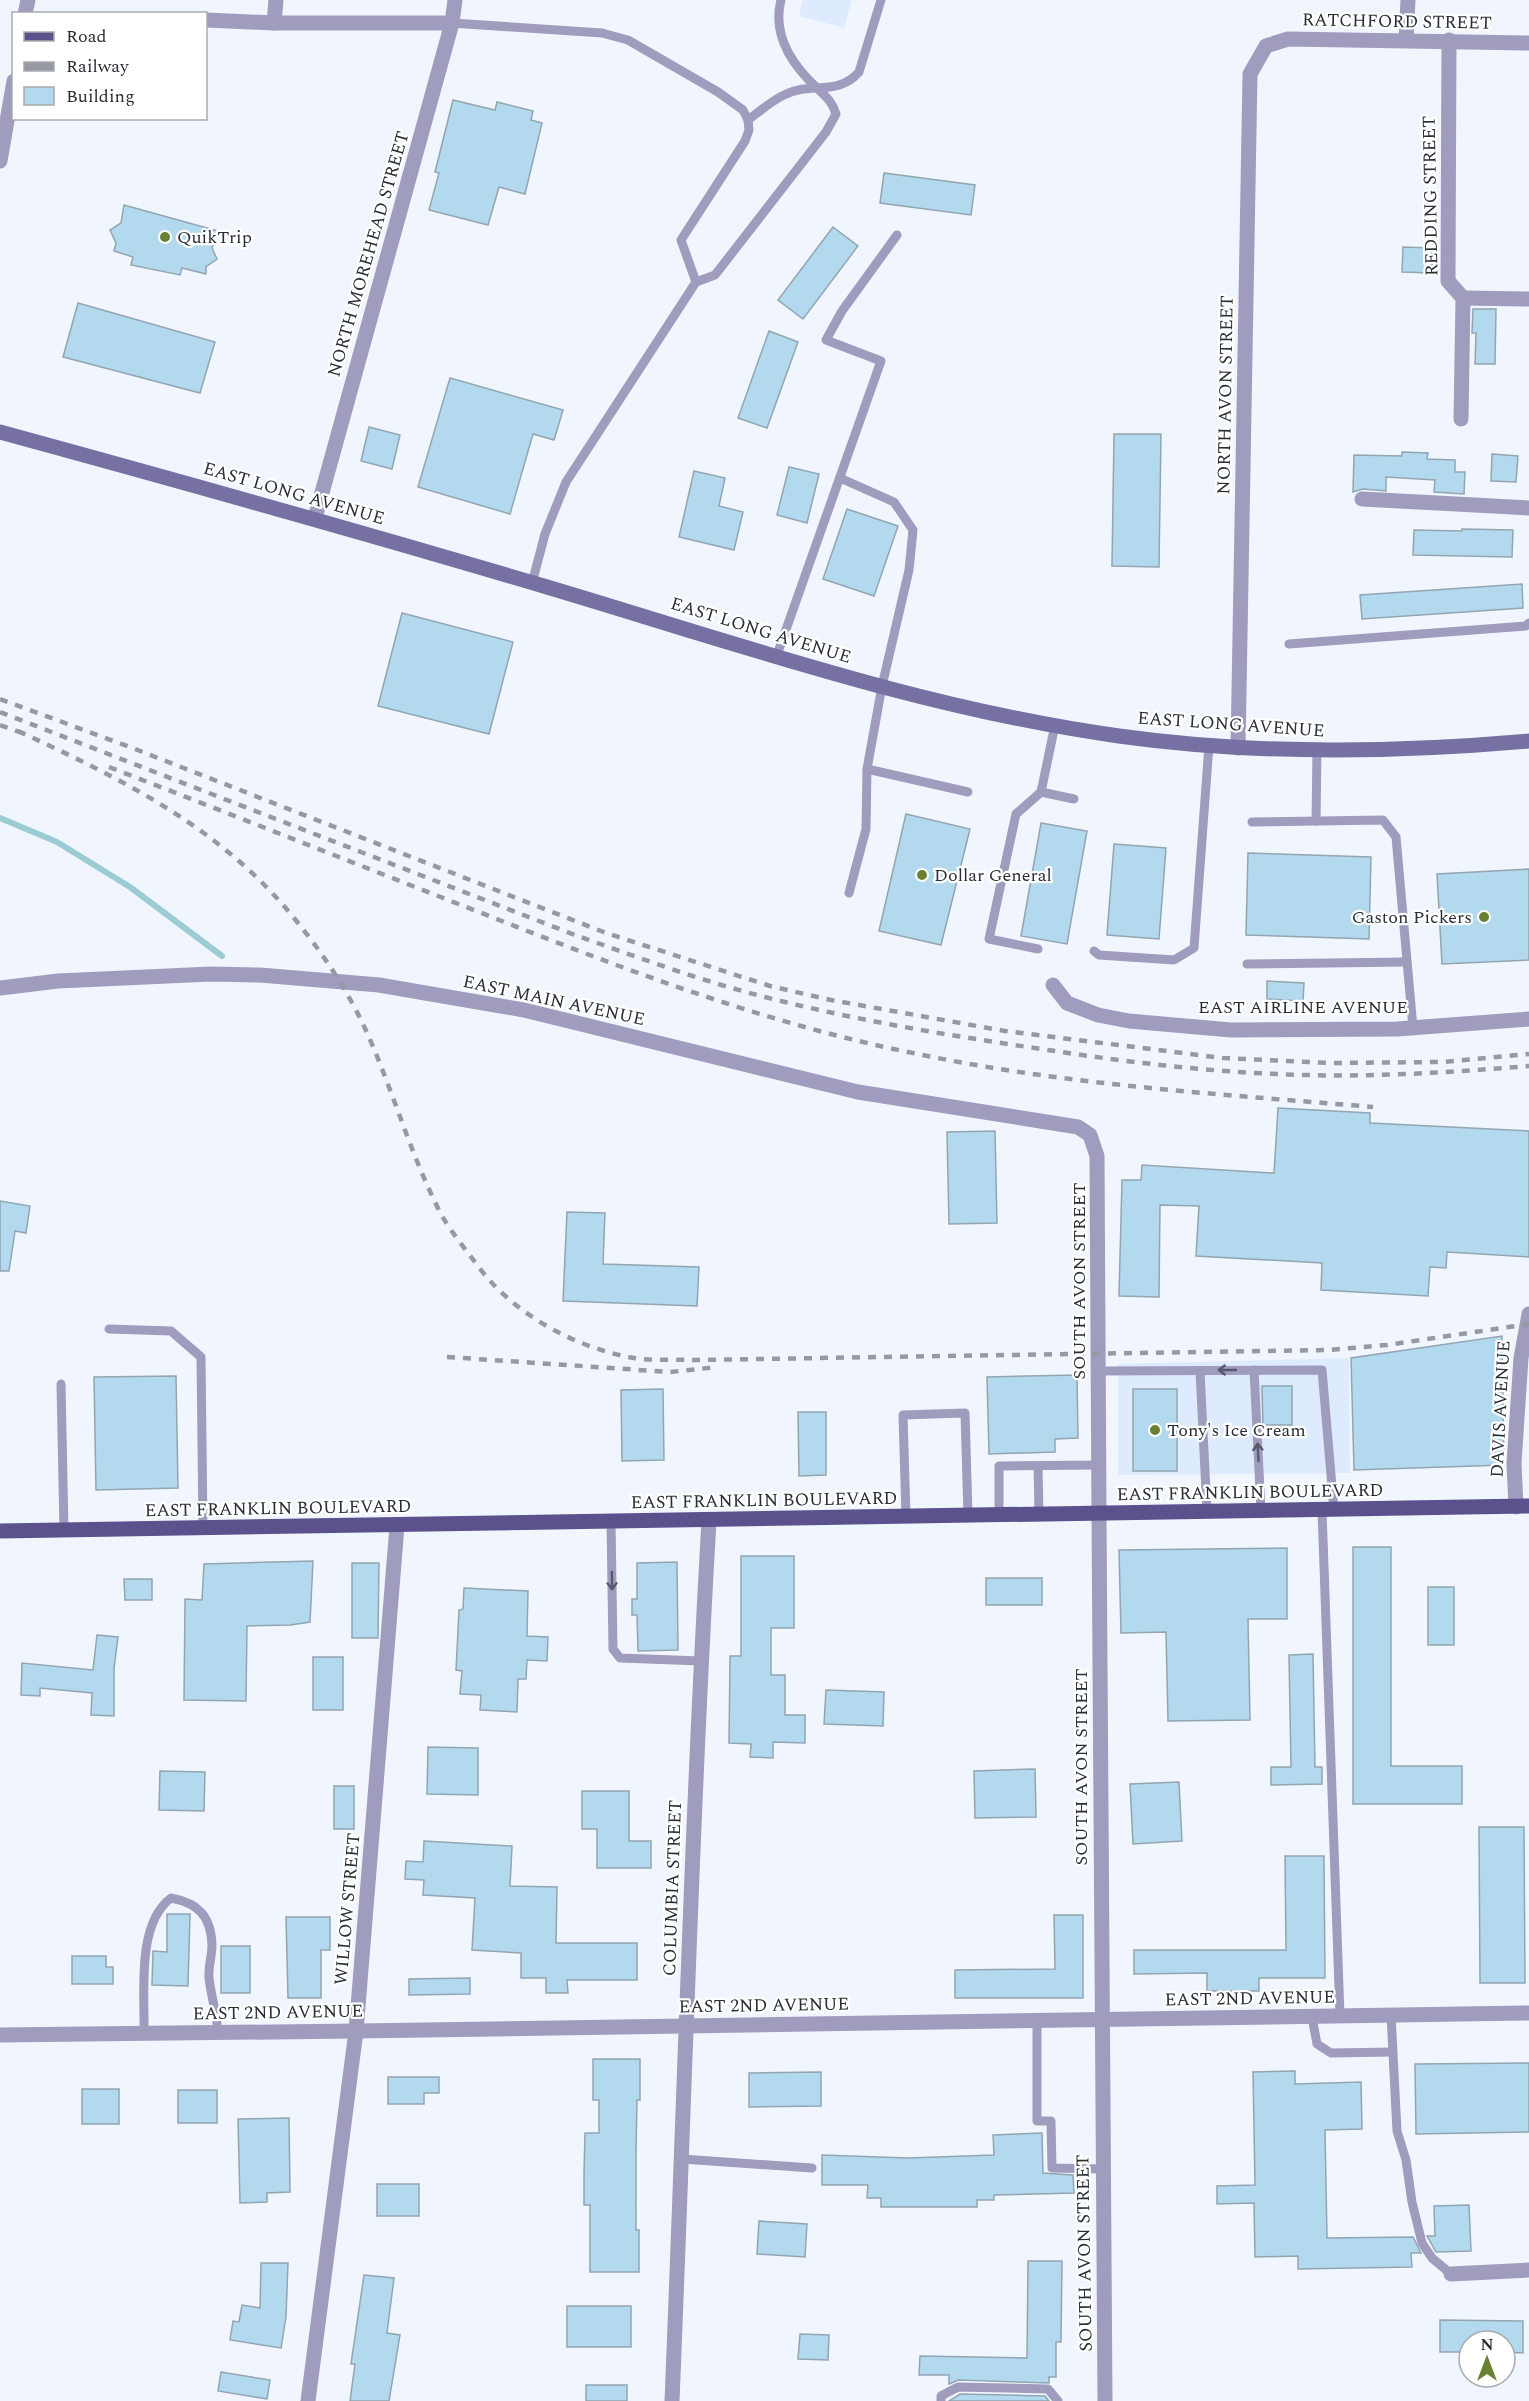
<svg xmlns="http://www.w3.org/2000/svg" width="1529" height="2401" font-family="Spectral,serif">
  <rect width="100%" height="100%" fill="#f1f6fe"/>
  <!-- built -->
  <g fill="#deeafe">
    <path d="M803,0H852L844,28L799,16Z"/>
    <path d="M1349,1358L1350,1473L1118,1475V1364Z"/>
  </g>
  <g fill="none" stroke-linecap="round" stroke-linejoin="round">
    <!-- stream -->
    <path stroke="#9cccd3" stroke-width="6" d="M0,818L57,842L130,887L222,956"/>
  </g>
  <!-- building -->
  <g fill="#b3d9ef" stroke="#92a5b1" stroke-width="1.5">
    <path d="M453,100L495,110L497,102L533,111L531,120L542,123L525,194L499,187L488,225L429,210L439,173L435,172Z"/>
    <path d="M884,173L975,185L971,215L880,203Z"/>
    <path d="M124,205L218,231L212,248L217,259L206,267V274L182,268L180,275L131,265L133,257L114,251L116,243L110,230L121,223Z"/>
    <path d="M833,227L858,246L803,319L778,300Z"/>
    <path d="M1403,247L1432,248V273L1402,272Z"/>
    <path d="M78,303L215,342L200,393L63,357Z"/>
    <path d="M1473,309H1496L1495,364H1475L1476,333H1472Z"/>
    <path d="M769,331L798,342L767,428L738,418Z"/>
    <path d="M450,378L563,410L554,440L533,434L510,514L418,487Z"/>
    <path d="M369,427L400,435L392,469L361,461Z"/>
    <path d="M1114,434H1161L1159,567L1112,566Z"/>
    <path d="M1402,452L1428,453L1427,459L1455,460V472H1465L1464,494L1434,492L1435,480L1386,477V491L1363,489L1353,492L1354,455L1402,456Z"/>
    <path d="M1492,454L1518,456L1516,482L1491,481Z"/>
    <path d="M789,467L819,474L807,523L777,515Z"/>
    <path d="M694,471L725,478L719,506L743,512L734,550L679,537Z"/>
    <path d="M847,509L898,526L874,596L823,579Z"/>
    <path d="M1462,529L1513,530L1512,557L1413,555L1414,530L1462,531Z"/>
    <path d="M1522,584L1523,608L1362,619L1360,595Z"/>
    <path d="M402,613L513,642L489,734L378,706Z"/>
    <path d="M906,814L970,829L941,945L879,931Z"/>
    <path d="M1041,823L1087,831L1067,944L1021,936Z"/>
    <path d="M1114,844L1166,848L1159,939L1107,935Z"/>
    <path d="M1248,853L1371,857L1369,939L1246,935Z"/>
    <path d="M1529,869V960L1442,964L1437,874Z"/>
    <path d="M1267,981L1304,983L1303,1001L1267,999Z"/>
    <path d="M1278,1108L1370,1113V1123L1529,1131V1257L1447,1252L1446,1268L1430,1267L1428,1296L1321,1290L1322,1263L1196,1256L1199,1206L1160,1205L1159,1297L1119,1296L1122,1180H1141L1142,1165L1274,1173Z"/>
    <path d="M995,1131L997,1223L949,1224L947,1132Z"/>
    <path d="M0,1201L30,1206L26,1233L15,1231L9,1271H0Z"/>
    <path d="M567,1212L605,1213L603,1264L699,1267L697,1306L563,1301Z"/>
    <path d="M1502,1336L1504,1465L1354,1470L1351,1358Z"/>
    <path d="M1077,1375L1078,1438L1055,1439V1452L989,1454L987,1377Z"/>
    <path d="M176,1376L178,1488L96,1490L94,1377Z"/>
    <path d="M1262,1386H1292V1425H1263Z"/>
    <path d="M663,1389L664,1460L622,1461L621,1390Z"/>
    <rect x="1133" y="1389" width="44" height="82"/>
    <path d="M798,1412H826V1475L799,1476Z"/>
    <path d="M1353,1547H1391V1766H1462V1804H1353Z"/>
    <path d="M1287,1548V1619H1248L1250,1720L1168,1721L1166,1632L1121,1633L1119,1550Z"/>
    <path d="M741,1556H794V1628H771V1675H785V1715H805V1743L773,1742V1758L750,1757L751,1744L729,1743L730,1656H741Z"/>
    <path d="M313,1561L310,1622L290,1625L247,1626L246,1701L184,1700L185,1599L202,1600L204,1564Z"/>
    <path d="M677,1562L678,1650L638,1651L637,1615H632V1599H637V1563Z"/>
    <path d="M352,1563H379L378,1638H352Z"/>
    <rect x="986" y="1578" width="56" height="27"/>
    <path d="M124,1579H152V1600H125Z"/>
    <rect x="1428" y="1587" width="26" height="58"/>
    <path d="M464,1588L528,1591L527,1636L548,1637L547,1661L527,1660L526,1679H518L517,1712L480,1710L481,1695L460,1694L462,1671L456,1670L459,1610L463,1609Z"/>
    <path d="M97,1635L118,1637L114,1669V1716L91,1715L92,1693L40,1688V1696L21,1695L22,1663L93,1670Z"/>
    <path d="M1313,1654L1315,1767H1322V1784L1271,1785V1767H1291L1289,1655Z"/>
    <rect x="313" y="1657" width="30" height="53"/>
    <path d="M826,1690L884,1692L883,1726L824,1724Z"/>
    <path d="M428,1747L478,1748V1795L427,1794Z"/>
    <path d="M1035,1769L1036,1817L975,1818L974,1771Z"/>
    <path d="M160,1771L205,1772L204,1811L159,1810Z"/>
    <path d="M1179,1782L1182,1841L1133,1844L1130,1784Z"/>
    <rect x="334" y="1786" width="20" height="43"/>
    <path d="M582,1791H629V1841H651V1868H597V1829H582Z"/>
    <path d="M1479,1827H1524L1525,1983H1480Z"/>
    <path d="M424,1841L512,1846L510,1886L557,1887L556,1943H637V1980H567L568,1993H546V1978H521V1953L472,1950L475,1898L423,1895L424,1880L405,1879L406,1861L423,1862Z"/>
    <path d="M1285,1856H1324L1325,1978H1259V1991H1207V1973L1134,1974V1950H1286Z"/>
    <path d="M167,1914H190L188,1986L152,1985L153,1951L167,1952Z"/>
    <path d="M1054,1915H1083V1998H955V1970L1055,1969Z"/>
    <path d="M286,1917H330V1950H321V1998H288Z"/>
    <rect x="221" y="1946" width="29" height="47"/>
    <path d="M72,1956H106V1967H113V1984H72Z"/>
    <path d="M470,1978V1994L409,1995V1979Z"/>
    <path d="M593,2059H640V2100H637L636,2153V2230H639V2272H590V2205H584V2173L585,2133H599V2100H593Z"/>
    <path d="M1529,2063V2132L1416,2134L1415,2064Z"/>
    <path d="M1295,2071V2084L1361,2082L1362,2129L1325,2130L1327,2238L1413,2237L1421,2253H1411L1412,2267L1298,2269V2256L1255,2257L1254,2203L1217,2204V2186L1255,2185L1253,2072Z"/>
    <path d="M821,2072V2106L749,2107V2073Z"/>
    <path d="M388,2077H439V2093H424V2104H388Z"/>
    <rect x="82" y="2089" width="37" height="35"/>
    <rect x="178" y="2090" width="39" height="33"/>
    <path d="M289,2118L290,2192L267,2193V2202L240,2203L238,2119Z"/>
    <path d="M1042,2133L1043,2173L1073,2175L1074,2193L994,2195V2200H977V2207H881V2198H867L868,2185H822V2155L908,2158L994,2155L993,2135Z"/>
    <rect x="377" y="2184" width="42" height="32"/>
    <path d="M1469,2205L1471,2251L1436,2252L1427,2236H1435L1434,2206Z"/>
    <path d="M759,2221L807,2224L805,2257L757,2254Z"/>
    <path d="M1028,2261H1062L1061,2342H1056V2377H1049V2383L958,2380L949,2384V2375H919L920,2356L1027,2358Z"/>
    <path d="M261,2263H288L286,2317L281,2348L230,2340L233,2321L239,2322L242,2305L260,2308Z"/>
    <path d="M364,2275L394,2278L387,2333L400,2335L389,2401H350L355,2364H351Z"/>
    <rect x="567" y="2306" width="64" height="41"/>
    <path d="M1440,2320L1523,2321V2353L1505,2352V2341H1469V2352H1440Z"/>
    <path d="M800,2334L829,2335L828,2360L798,2359Z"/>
    <path d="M221,2372L270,2380L267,2399L218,2391Z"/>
    <rect x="586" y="2385" width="41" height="16"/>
    <path d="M960,2394L1045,2396L1049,2401H949Z"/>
  </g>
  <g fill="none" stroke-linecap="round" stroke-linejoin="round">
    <!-- service -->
    <g stroke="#9f9cbe" stroke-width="9">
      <path d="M452,23L602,33L628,40L718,92L743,110L748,120L749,130L745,141L681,240L696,282L566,482L545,534L532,583"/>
      <path d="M748,120C759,112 771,101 784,95C810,81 837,97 859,72L881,0"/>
      <path d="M696,282L715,275L826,132L836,114C832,101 826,97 817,88C792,65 772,35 781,0"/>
      <path d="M840,478L894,502L913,530L909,570L882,686L867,769L866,829L849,893"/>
      <path d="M1289,644L1526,626L1529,623"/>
      <path d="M777,655L881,361L826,340L842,311L897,235"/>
      <path d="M867,769L968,792"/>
      <path d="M1041,792L1074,799"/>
      <path d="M1316,821L1317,750"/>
      <path d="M1252,822L1383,820L1396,837L1413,1028"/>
      <path d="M1038,949L989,939L1016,814L1041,792L1055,725"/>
      <path d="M1094,951L1099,955L1174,960L1194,948L1209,745"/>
      <path d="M1247,964L1406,962"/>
      <path d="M109,1329L171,1331L201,1357L203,1529"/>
      <path d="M1254,1370L1261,1511"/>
      <path d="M1099,1371L1322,1370L1334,1510"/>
      <path d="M1200,1371L1207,1512"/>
      <path d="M61,1384L64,1530"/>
      <path d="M1038,1466L1039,1514"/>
      <path d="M1322,1510L1340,2016"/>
      <path d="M999,1515V1466L1100,1465"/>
      <path d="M906,1516L903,1415L965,1413L968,1515"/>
      <path d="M611,1522L613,1649L620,1658L701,1661"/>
      <path d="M1391,2015L1397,2131L1406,2160L1412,2202L1422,2243L1432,2258L1451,2274"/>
      <path d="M1312,2017L1317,2044L1331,2053L1392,2052"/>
      <path d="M1037,2021V2121H1051L1052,2168L1103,2169"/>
      <path d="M144,2033C145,1994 136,1924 171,1898C198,1903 211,1916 212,1945C212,1956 208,1967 209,1978C211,1996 217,2014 218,2033"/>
      <path d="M682,2159L812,2168"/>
      <path d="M941,2401V2396L958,2387L1048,2389L1058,2401"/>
    </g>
    <!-- minor -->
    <g stroke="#9f9cbe" stroke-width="15">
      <path d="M206,20L274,23H452"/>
      <path d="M274,23L276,0"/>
      <path d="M1406,40L1408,0"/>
      <path d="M1449,40L1448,281L1463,298L1461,419"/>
      <path d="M1463,298L1529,299"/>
      <path d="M1362,499L1529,508"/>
      <path d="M315,518L452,23L455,0"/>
      <path d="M1238,748L1250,74L1266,46L1288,39L1529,43"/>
      <path d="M1053,985L1067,1003L1098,1015L1129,1021L1231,1030L1397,1029L1529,1019"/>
      <path d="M1516,1507L1514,1463L1521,1358L1529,1314"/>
      <path d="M1099,1514L1105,2401"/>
      <path d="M1451,2274L1529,2270"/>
      <path d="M308,2401L356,2031L397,1526"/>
      <path d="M672,2401C684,2108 692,1814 709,1521"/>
    </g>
    <!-- tertiary -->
    <g stroke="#9f9cbe" stroke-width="15">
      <path d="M25,14L28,0"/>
      <path d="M0,161L14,81"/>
      <path d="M0,988L58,981L211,974L260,975L379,985L524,1010L858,1092L1078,1127L1090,1135L1097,1156L1099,1514"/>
      <path d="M0,2035L356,2031L1529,2013"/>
    </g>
    <!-- secondary -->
    <path stroke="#7671a2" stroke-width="15" d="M0,432C183,482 365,533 547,587C735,643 924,709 1119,736C1255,755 1393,753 1529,741"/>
    <!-- primary -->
    <path stroke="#5a518d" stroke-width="15" d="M0,1531L1529,1506"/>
    <!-- rail -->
    <g stroke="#9599a1" stroke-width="4.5" stroke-dasharray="8 8" stroke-linecap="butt">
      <path d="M0,699L135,749L606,933L770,986L831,1000L1005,1031L1223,1058L1329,1063L1443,1062L1529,1054"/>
      <path d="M0,712L575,935C637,957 701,981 765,997C858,1021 953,1036 1048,1050C1133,1063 1219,1073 1305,1075C1380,1077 1454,1072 1529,1066"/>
      <path d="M0,725L25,734"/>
      <path d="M18,731C124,780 224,829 298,923C323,954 345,987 362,1022C390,1081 407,1145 436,1204C444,1222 456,1237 468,1253C476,1263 484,1275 493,1284C529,1322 582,1349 634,1358C653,1361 674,1359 693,1360L1328,1350L1387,1345L1529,1324"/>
      <path d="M109,767C233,815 356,864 479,912C621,968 763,1023 913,1053C1064,1085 1219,1094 1373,1107"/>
      <path d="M447,1357L670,1372L718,1367"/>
    </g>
  </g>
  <!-- one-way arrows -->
  <defs><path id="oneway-shaft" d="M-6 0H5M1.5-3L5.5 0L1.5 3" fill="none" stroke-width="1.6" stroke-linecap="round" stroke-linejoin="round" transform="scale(1.5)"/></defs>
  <g stroke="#58596b">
    <use href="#oneway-shaft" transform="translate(1227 1370) rotate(180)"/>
    <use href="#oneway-shaft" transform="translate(1258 1452) rotate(-93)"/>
    <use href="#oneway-shaft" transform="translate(612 1581) rotate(89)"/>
  </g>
  <!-- markers -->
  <g fill="#698033" stroke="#fff" stroke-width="2">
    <circle cx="165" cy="237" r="6"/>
    <circle cx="922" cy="875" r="6"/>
    <circle cx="1484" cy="917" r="6"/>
    <circle cx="1155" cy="1430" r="6"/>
  </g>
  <g text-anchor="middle" stroke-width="4.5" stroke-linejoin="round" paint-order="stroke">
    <!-- street labels -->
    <g font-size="18" fill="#292d34" stroke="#fff">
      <text transform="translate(1397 21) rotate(1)" y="6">RATCHFORD STREET</text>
      <text transform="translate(1430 196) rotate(-91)" y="6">REDDING STREET</text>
      <text transform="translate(368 254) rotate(-74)" y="6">NORTH MOREHEAD STREET</text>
      <text transform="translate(1225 395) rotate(-89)" y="6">NORTH AVON STREET</text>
      <text transform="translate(294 493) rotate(16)" y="6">EAST LONG AVENUE</text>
      <text transform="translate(761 630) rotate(17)" y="6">EAST LONG AVENUE</text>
      <text transform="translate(1231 724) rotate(4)" y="6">EAST LONG AVENUE</text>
      <text transform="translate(554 1000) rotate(12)" y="6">EAST MAIN AVENUE</text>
      <text x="1303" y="1013">EAST AIRLINE AVENUE</text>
      <text transform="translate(1079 1281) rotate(-90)" y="6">SOUTH AVON STREET</text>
      <text transform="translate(1500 1409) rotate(-87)" y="6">DAVIS AVENUE</text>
      <text transform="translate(1250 1492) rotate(-1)" y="6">EAST FRANKLIN BOULEVARD</text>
      <text transform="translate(764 1500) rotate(-1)" y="6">EAST FRANKLIN BOULEVARD</text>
      <text transform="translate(278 1508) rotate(-1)" y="6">EAST FRANKLIN BOULEVARD</text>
      <text transform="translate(1081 1767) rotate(-90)" y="6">SOUTH AVON STREET</text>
      <text transform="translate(672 1888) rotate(-88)" y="6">COLUMBIA STREET</text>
      <text transform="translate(347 1909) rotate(-85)" y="6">WILLOW STREET</text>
      <text transform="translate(1250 1998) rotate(-1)" y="6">EAST 2ND AVENUE</text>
      <text transform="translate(764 2005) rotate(-1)" y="6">EAST 2ND AVENUE</text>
      <text transform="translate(278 2012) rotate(-1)" y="6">EAST 2ND AVENUE</text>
      <text transform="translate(1084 2253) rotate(-91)" y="6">SOUTH AVON STREET</text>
    </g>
    <!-- poi labels -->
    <g font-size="18" fill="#292d34" stroke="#fff" text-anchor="start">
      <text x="177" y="243">QuikTrip</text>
      <text x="934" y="881">Dollar General</text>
      <text x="1472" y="923" text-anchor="end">Gaston Pickers</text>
      <text x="1167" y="1436">Tony's Ice Cream</text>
    </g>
  </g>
  <!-- legend -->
  <rect x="12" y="12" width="195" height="108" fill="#ffffff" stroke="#a9abae" stroke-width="1.5"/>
  <rect x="24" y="32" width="30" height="9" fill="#5a518d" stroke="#a9abae" stroke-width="1.5"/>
  <text x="66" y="42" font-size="18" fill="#292d34">Road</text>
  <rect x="24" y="62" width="30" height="9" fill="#9599a1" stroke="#a9abae" stroke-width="1.5"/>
  <text x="66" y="72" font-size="18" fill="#292d34">Railway</text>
  <rect x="24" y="87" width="30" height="18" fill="#b3d9ef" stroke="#a9abae" stroke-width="1.5"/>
  <text x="66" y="102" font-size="18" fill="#292d34">Building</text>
  <!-- north arrow -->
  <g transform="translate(1487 2359)"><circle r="28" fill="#ffffff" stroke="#a9abae" stroke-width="1.5"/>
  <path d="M0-4.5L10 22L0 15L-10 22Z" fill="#698033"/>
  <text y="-9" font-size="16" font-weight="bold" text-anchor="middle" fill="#292d34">N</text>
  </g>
</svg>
